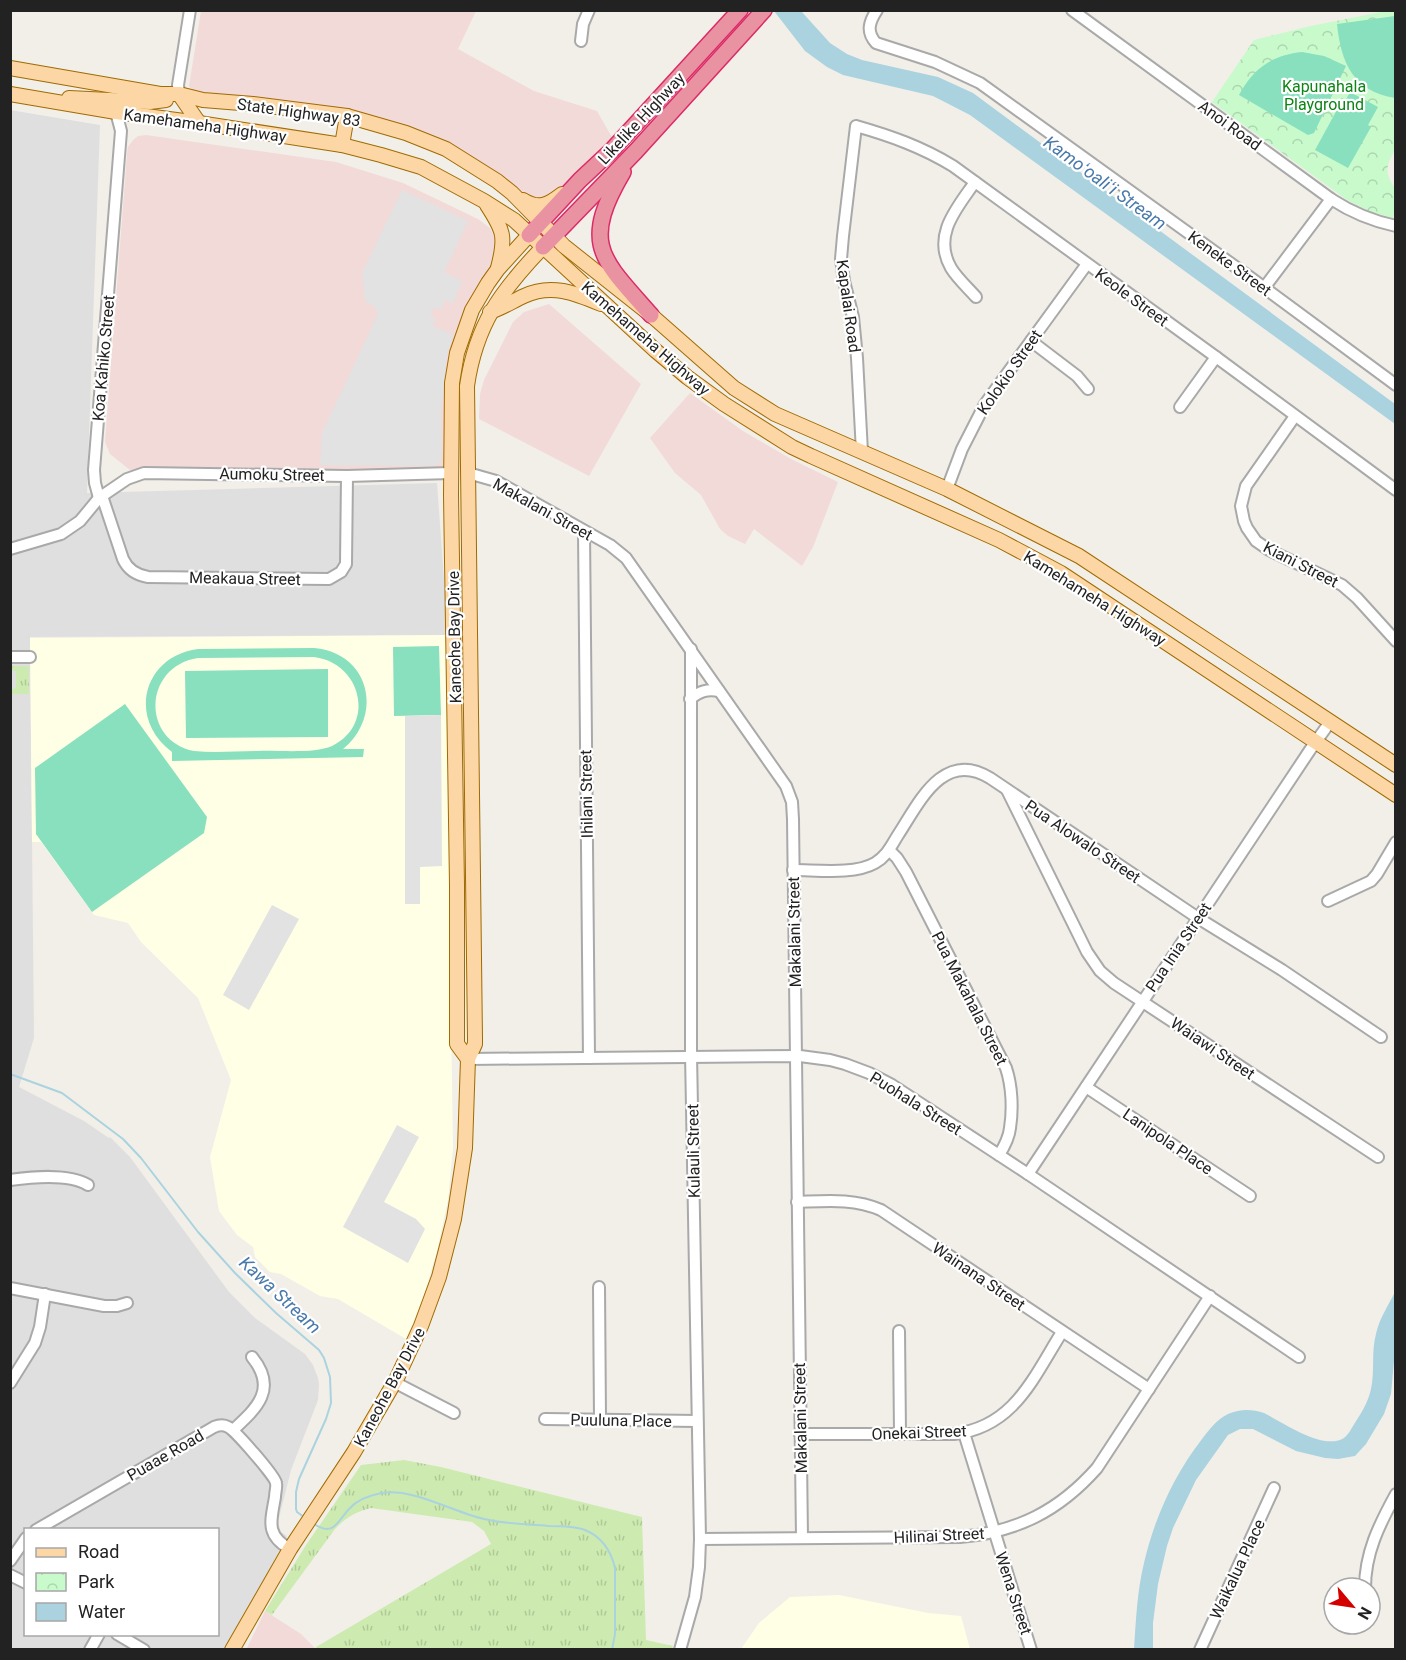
<svg xmlns="http://www.w3.org/2000/svg" width="1406" height="1660" font-family="Roboto,sans-serif">
  <defs>
    <pattern id="grass-tufts" width="24" height="20" patternUnits="userSpaceOnUse" patternTransform="scale(1.5)"><rect width="24" height="20" fill="#cdebb0"/><path d="M3 7l-1-3M5 7V3M7 7l1-3M15 17l-1-3M17 17v-4M19 17l1-3" fill="none" stroke="#b0c997"/></pattern>
    <pattern id="park-crowns" width="20" height="18" patternUnits="userSpaceOnUse" patternTransform="scale(1.5)"><rect width="20" height="18" fill="#c8facc"/><path d="M2 6a3 3 0 1 1 6 0M12 15a3 3 0 1 1 6 0" fill="none" stroke="#acd6af"/></pattern>
  </defs>
  <rect width="100%" height="100%" fill="#f2efe9"/>
  <!-- residential -->
  <path fill="#e0dfdf" fill-rule="evenodd" d="M10,110L100,125L87,493L437,483L448,635L30,637L34,1038L19,1087L84,1121L109,1138L110,1137L130,1157L229,1292L255,1318L305,1354L313,1365L318,1378L319,1385L318,1400L291,1470L278,1522L281,1532L287,1536L228,1649H11ZM26,1530H218V1634H26Z"/>
  <!-- commercial -->
  <g fill="#f2dad9">
    <path d="M201,11H476L458,49L534,91L597,111L613,139L555,194L539,202L527,199L414,137L194,92L189,86Z"/>
    <path d="M146,135L336,162L403,183L478,219L490,228L497,243L492,268L467,309L446,463L441,469L434,472L161,468L130,470L110,454L105,442L127,154L128,147L133,140L138,136Z"/>
    <path d="M549,304L641,384L589,476L479,419L480,394L484,380L513,322L524,312Z"/>
    <path d="M690,393L743,431L791,459L838,482L813,547L802,566L754,529L745,544L728,536L720,529L701,495L675,473L650,438Z"/>
    <path d="M265,1611L301,1634L316,1649L246,1650Z"/>
  </g>
  <!-- education -->
  <g fill="#ffffe5">
    <path d="M448,635L452,771L450,951L453,1148L448,1200L437,1251L422,1302L406,1339L338,1299L320,1296L281,1274L270,1272L255,1257L253,1247L237,1235L219,1211L210,1157L231,1080L198,998L141,942L128,923L94,915L41,842H32L30,638Z"/>
    <path d="M839,1595L928,1613L961,1616L970,1649H741L759,1623L790,1597Z"/>
  </g>
  <!-- grass -->
  <g fill="url(#grass-tufts)">
    <path d="M11,666H29V694H11L12,689L16,688V671H11Z"/>
    <path d="M404,1460L441,1467L642,1517L646,1640L673,1646L672,1649H316V1647L491,1544L484,1531L472,1522L371,1508C357,1511 345,1518 335,1529L272,1615L265,1611L306,1545L361,1465Z"/>
  </g>
  <!-- park -->
  <path fill="url(#park-crowns)" d="M1386,11H1395L1396,148C1390,159 1384,168 1390,180C1391,183 1394,186 1395,189C1398,197 1395,209 1393,218L1371,212L1347,200L1212,102L1254,40L1311,26Z"/>
  <!-- pitch -->
  <g fill="#88e0be" fill-rule="evenodd">
    <path d="M1395,16H1396L1395,98C1353,91 1341,63 1337,24Z"/>
    <path d="M1302,52L1324,56L1346,66L1314,133L1308,135L1239,95C1253,69 1272,55 1302,52Z"/>
    <path d="M1350,92L1378,107L1368,125L1371,127L1348,168L1315,150L1338,108L1341,109Z"/>
    <path d="M439,646L441,715L394,716L393,647Z"/>
    <path d="M314,648C370,653 384,715 343,749H364L363,757L172,761V752C127,719 143,656 198,649ZM314,657C362,663 376,725 332,746C314,754 278,750 258,751C237,751 215,753 194,751C140,740 144,666 198,658Z"/>
    <path d="M328,669V737L186,738L185,671Z"/>
    <path d="M125,704L207,817L204,833L92,912L36,834L35,768Z"/>
  </g>
  <!-- parking -->
  <g fill="#e2e2e2">
    <path d="M402,190L468,221L444,272L462,281L453,303L445,300L441,310L435,307L430,316L436,319L433,326L453,335L447,355L441,413L442,457L441,462L437,465L431,466L320,465L322,433L378,314L374,306L365,301L362,273Z"/>
    <path d="M441,715L442,866L420,867V904H405V716Z"/>
    <path d="M272,905L299,919L249,1010L223,995Z"/>
    <path d="M397,1125L419,1137L384,1202L416,1219L425,1229L408,1263L343,1227Z"/>
  </g>
  <!-- water -->
  <g fill="#aad3df">
    <path d="M774,11H801L830,43L847,54L862,60L938,77L973,93L1395,404V424L970,115L933,96L843,75L827,67L805,51Z"/>
    <path d="M1395,1292L1396,1339L1391,1394L1384,1414L1366,1444L1355,1456L1338,1459L1325,1458L1296,1451L1253,1429H1240L1228,1435L1196,1480L1173,1528L1167,1546L1158,1584L1153,1623V1649H1134C1136,1620 1137,1592 1144,1563C1154,1519 1174,1475 1202,1439C1209,1430 1217,1419 1228,1414C1240,1409 1252,1409 1264,1413C1284,1423 1313,1444 1336,1441C1345,1440 1349,1433 1353,1426C1360,1415 1368,1403 1371,1389C1375,1371 1371,1352 1376,1334C1379,1319 1388,1306 1395,1292Z"/>
  </g>
  <g fill="none" stroke-linecap="round" stroke-linejoin="round">
    <!-- stream -->
    <g stroke="#aad3df" stroke-width="2">
      <path d="M10,1074L62,1093L123,1139L141,1158L198,1232L235,1273L276,1313L319,1350L324,1358L330,1377L331,1403L326,1419L299,1479L296,1492V1509L297,1512L304,1517"/>
      <path d="M314,1524C334,1537 337,1522 349,1509C357,1500 370,1495 382,1493C413,1488 453,1512 484,1519C505,1524 527,1524 548,1526C560,1526 574,1526 585,1530C602,1537 611,1551 615,1568V1634L612,1650"/>
    </g>
    <defs>
      <g id="minor">
        <path d="M877,10C869,22 866,32 876,43L935,62L980,83L1251,278L1396,385"/>
        <path d="M1072,10L1331,199C1351,212 1372,221 1396,226"/>
        <path d="M581,41L583,24L589,10"/>
        <path d="M179,94L178,85L190,10"/>
        <path d="M975,182C957,208 932,235 951,268C957,278 968,288 976,297"/>
        <path d="M1264,288L1331,199"/>
        <path d="M1031,341L1077,376L1088,389"/>
        <path d="M1180,407L1216,357"/>
        <path d="M1295,416L1246,486L1241,506L1244,521L1247,528L1256,541L1269,550L1342,585L1357,598L1396,641"/>
        <path d="M862,452L857,358L853,317L844,281L841,259L843,236L856,126C891,136 922,147 953,166L1216,357L1396,490"/>
        <path d="M468,473L496,481L610,545L626,558L786,786L792,802L793,819L802,1538"/>
        <path d="M947,489L962,449L985,404L1087,264"/>
        <path d="M102,496L123,559C128,570 136,575 148,577L329,579L341,572L346,564L347,476"/>
        <path d="M99,498L95,483L94,470L121,131L116,112"/>
        <path d="M584,531L589,1058"/>
        <path d="M10,549L61,534L80,521L99,498L127,479L144,473L347,476L451,473"/>
        <path d="M10,657H30"/>
        <path d="M690,699C700,691 707,689 719,691"/>
        <path d="M1007,790L1087,952L1100,971L1114,983L1378,1157"/>
        <path d="M889,850L897,858L906,872L1006,1068C1012,1086 1013,1109 1010,1128C1009,1138 1004,1147 999,1155"/>
        <path d="M793,870C817,870 854,875 875,863C887,856 891,846 898,835C919,803 943,749 990,778L1198,918L1282,970L1381,1037"/>
        <path d="M1328,901L1371,881L1377,874L1396,842"/>
        <path d="M468,1059L800,1056L830,1060L845,1064L869,1073L892,1085L1028,1174L1299,1357"/>
        <path d="M1086,1087L1250,1196"/>
        <path d="M1028,1174L1310,750L1330,722"/>
        <path d="M10,1180C32,1177 69,1173 88,1185"/>
        <path d="M797,1202C826,1201 854,1198 881,1210L1149,1389"/>
        <path d="M599,1287L600,1419"/>
        <path d="M10,1288L104,1306H117L127,1303"/>
        <path d="M899,1331L900,1434"/>
        <path d="M394,1382L454,1413"/>
        <path d="M10,1383L35,1343L40,1327L45,1294"/>
        <path d="M545,1419L697,1421"/>
        <path d="M233,1430C257,1408 278,1389 252,1357"/>
        <path d="M964,1433L1031,1650"/>
        <path d="M800,1434H954C1014,1427 1033,1378 1062,1332"/>
        <path d="M36,1530L214,1427C219,1425 223,1424 228,1427C234,1429 275,1476 276,1483C277,1487 275,1492 275,1497C271,1521 265,1535 290,1549"/>
        <path d="M700,1539L960,1537C1017,1532 1059,1511 1097,1468L1210,1296"/>
        <path d="M10,1561L26,1538"/>
        <path d="M10,1575L26,1583"/>
        <path d="M1365,1588C1365,1553 1379,1525 1396,1494"/>
        <path d="M117,1634L144,1650"/>
        <path d="M90,1650L99,1634"/>
        <path d="M680,1650L695,1597L699,1567L700,1539L691,1054V649"/>
        <path d="M1200,1650L1274,1488"/>
      </g>
      <g id="major">
        <path d="M10,68L160,94H179L203,100L253,104L347,116L406,133L446,149L497,181L512,193L564,246L651,315L734,388L775,414L947,489L1079,556L1396,765"/>
        <path d="M10,94L116,112L199,123L342,145L381,155L421,167L484,201L514,220L656,351L687,377L724,404L792,447L811,456L999,540L1061,573L1396,795"/>
        <path d="M179,94L199,123"/>
        <path d="M69,98L150,102L166,100"/>
        <path d="M342,145L347,116"/>
        <path d="M523,200C539,210 548,205 562,194"/>
        <path d="M487,205C504,231 506,237 498,268"/>
        <path d="M490,312C502,308 513,301 524,296C551,283 575,293 601,304"/>
        <path d="M468,1059L457,1044V885L451,495L452,383L457,353L472,310L488,283L498,269L529,235"/>
        <path d="M232,1650L290,1549L354,1452L397,1378L421,1326L439,1277L454,1219L465,1148L468,1059L475,1044V1039L467,386C476,324 501,291 543,247"/>
      </g>
      <g id="highway">
        <path d="M623,172C580,245 602,259 651,315"/>
        <path d="M529,235L580,180L612,150L740,10"/>
        <path d="M543,247L636,151L764,10"/>
      </g>
    </defs>
    <!-- minor casing -->
    <use href="#minor" stroke="#a9a9a9" stroke-width="14"/>
    <!-- major casing -->
    <use href="#major" stroke="#a06b00" stroke-width="16"/>
    <!-- highway casing -->
    <use href="#highway" stroke="#dc2a67" stroke-width="18"/>
    <!-- minor -->
    <use href="#minor" stroke="#fff" stroke-width="10"/>
    <!-- major -->
    <use href="#major" stroke="#fcd6a4" stroke-width="14"/>
    <!-- highway -->
    <use href="#highway" stroke="#e892a2" stroke-width="15"/>
  </g>
  <g text-anchor="middle" stroke-width="4.5" stroke-linejoin="round" paint-order="stroke">
    <!-- park labels -->
    <g font-size="16" fill="#0c8416" stroke="#fff">
      <text x="1324" y="92">Kapunahala<tspan x="1324" dy="18">Playground</tspan></text>
    </g>
    <!-- street labels -->
    <g font-size="16" fill="#222" stroke="#fff">
      <text transform="translate(299 112) rotate(8)" y="6">State Highway 83</text>
      <text transform="translate(641 118) rotate(-47)" y="6">Likelike Highway</text>
      <text transform="translate(205 125) rotate(8)" y="6">Kamehameha Highway</text>
      <text transform="translate(1230 125) rotate(36)" y="6">Anoi Road</text>
      <text transform="translate(1230 263) rotate(36)" y="6">Keneke Street</text>
      <text transform="translate(1132 297) rotate(36)" y="6">Keole Street</text>
      <text transform="translate(849 306) rotate(82)" y="6">Kapalai Road</text>
      <text transform="translate(646 338) rotate(41)" y="6">Kamehameha Highway</text>
      <text transform="translate(103 358) rotate(-85)" y="6">Koa Kahiko Street</text>
      <text transform="translate(1009 372) rotate(-55)" y="6">Kolokio Street</text>
      <text transform="translate(272 474) rotate(1)" y="6">Aumoku Street</text>
      <text transform="translate(543 509) rotate(29)" y="6">Makalani Street</text>
      <text transform="translate(1301 564) rotate(27)" y="6">Kiani Street</text>
      <text transform="translate(245 578) rotate(1)" y="6">Meakaua Street</text>
      <text transform="translate(1095 598) rotate(32)" y="6">Kamehameha Highway</text>
      <text transform="translate(454 637) rotate(-91)" y="6">Kaneohe Bay Drive</text>
      <text transform="translate(586 794) rotate(-91)" y="6">Ihilani Street</text>
      <text transform="translate(1083 841) rotate(34)" y="6">Pua Alowalo Street</text>
      <text transform="translate(794 932) rotate(-91)" y="6">Makalani Street</text>
      <text transform="translate(1178 947) rotate(-56)" y="6">Pua Inia Street</text>
      <text transform="translate(970 998) rotate(63)" y="6">Pua Makahala Street</text>
      <text transform="translate(1213 1048) rotate(34)" y="6">Waiawi Street</text>
      <text transform="translate(916 1103) rotate(32)" y="6">Puohala Street</text>
      <text transform="translate(1168 1141) rotate(34)" y="6">Lanipola Place</text>
      <text transform="translate(693 1151) rotate(-91)" y="6">Kulauli Street</text>
      <text transform="translate(979 1276) rotate(34)" y="6">Wainana Street</text>
      <text transform="translate(389 1387) rotate(-62)" y="6">Kaneohe Bay Drive</text>
      <text transform="translate(800 1418) rotate(-91)" y="6">Makalani Street</text>
      <text transform="translate(621 1420) rotate(1)" y="6">Puuluna Place</text>
      <text transform="translate(919 1432) rotate(-2)" y="6">Onekai Street</text>
      <text transform="translate(165 1455) rotate(-30)" y="6">Puaae Road</text>
      <text transform="translate(939 1535) rotate(-3)" y="6">Hilinai Street</text>
      <text transform="translate(1237 1569) rotate(-65)" y="6">Waikalua Place</text>
      <text transform="translate(1014 1593) rotate(72)" y="6">Wena Street</text>
    </g>
    <!-- water labels -->
    <g font-size="18" font-style="italic" fill="#4a7aab" stroke="#fff">
      <text transform="translate(1105 183) rotate(36)" y="6">Kamoʻoaliʻi Stream</text>
      <text transform="translate(280 1295) rotate(43)" y="6">Kawa Stream</text>
    </g>
  </g>
  <!-- border -->
  <rect width="1406" height="1660" fill="none" stroke="#222222" stroke-width="24"/>
  <!-- legend -->
  <rect x="24" y="1528" width="195" height="108" fill="#ffffff" stroke="#a7a7a7" stroke-width="1.5"/>
  <rect x="36" y="1548" width="30" height="9" fill="#fcd6a4" stroke="#a7a7a7" stroke-width="1.5"/>
  <text x="78" y="1558" font-size="18" fill="#222222">Road</text>
  <rect x="36" y="1573" width="30" height="18" fill="url(#park-crowns)" stroke="#a7a7a7" stroke-width="1.5"/>
  <text x="78" y="1588" font-size="18" fill="#222222">Park</text>
  <rect x="36" y="1603" width="30" height="18" fill="#aad3df" stroke="#a7a7a7" stroke-width="1.5"/>
  <text x="78" y="1618" font-size="18" fill="#222222">Water</text>
  <!-- north arrow -->
  <g transform="translate(1352 1606) rotate(119)"><circle r="28" fill="#ffffff" stroke="#a7a7a7" stroke-width="1.5"/>
  <path d="M0-4.5L10 22L0 15L-10 22Z" fill="#d40000"/>
  <text y="-9" font-size="16" font-weight="bold" text-anchor="middle" fill="#222222">N</text>
  </g>
</svg>
